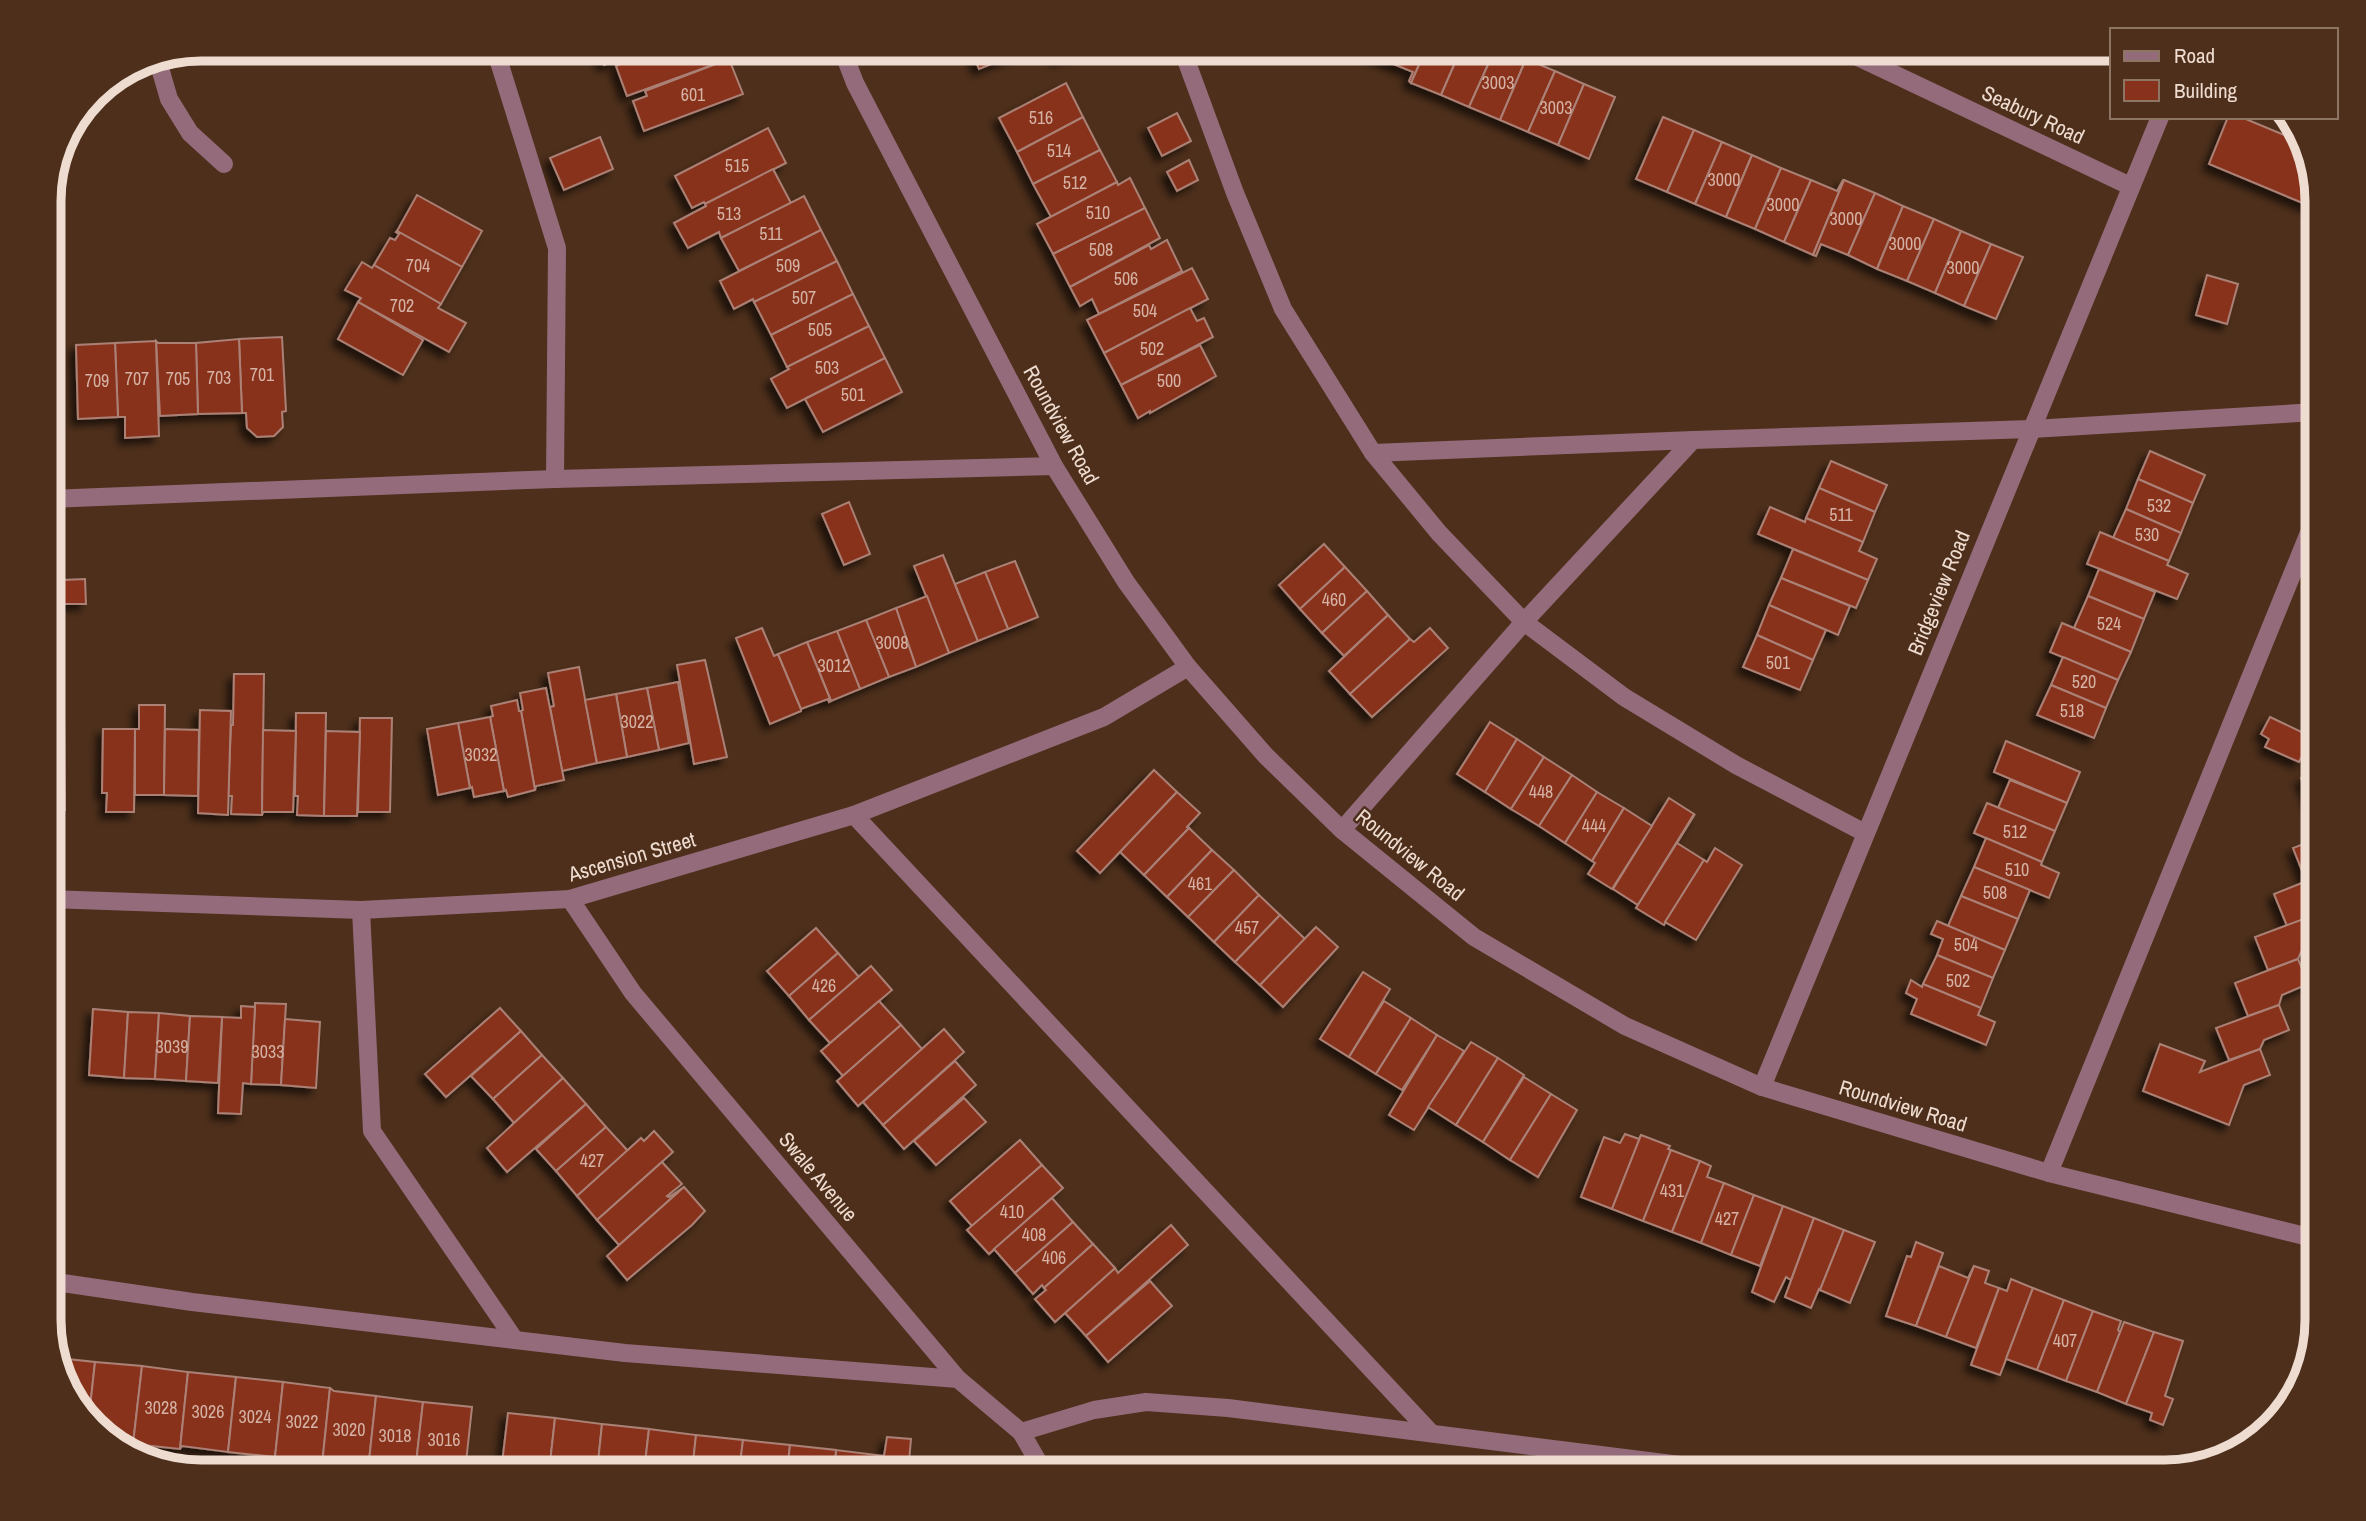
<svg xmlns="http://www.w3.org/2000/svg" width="2366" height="1521" font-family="'Archivo Narrow',sans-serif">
  <defs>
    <filter id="shadow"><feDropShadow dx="-6" dy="6" stdDeviation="3.5" flood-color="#0009"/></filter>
  </defs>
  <rect width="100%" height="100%" fill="#4d2f1b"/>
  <!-- building -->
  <g fill="#88321e" stroke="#ab8176" stroke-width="2" filter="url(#shadow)">
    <path d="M598,49H652L604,65Z"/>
    <path d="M652,49H725L729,59L627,96L616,66Z"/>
    <path d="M971,49H1029L979,69Z"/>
    <path d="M1053,49H1080V51L1057,59Z"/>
    <path d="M1358,49H1392L1386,61Z"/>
    <path d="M1392,49H1426L1411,83L1409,81L1413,72L1386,61Z"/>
    <path d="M1426,49H1461L1441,95L1411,83Z"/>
    <path d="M1461,49H1495L1469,107L1441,95Z"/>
    <path d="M1495,49H1503L1526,59L1500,120L1469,107Z"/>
    <path d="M729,59L743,94L644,131L633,101L647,96L645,91Z"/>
    <path d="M1526,59L1555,71L1528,132L1500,120Z"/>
    <path d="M1555,71L1584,84L1558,145L1528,132Z"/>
    <path d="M1066,83L1083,117L1017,152L999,118Z"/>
    <path d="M1584,84L1615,97L1589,159L1558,145Z"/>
    <path d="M1177,113L1191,141L1162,156L1148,128Z"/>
    <path d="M1083,117L1100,150L1033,184L1017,152Z"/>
    <path d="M1663,117L1694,130L1667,192L1636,179Z"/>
    <path d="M2228,117H2241L2301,142L2317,201V209L2209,164Z"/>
    <path d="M768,128L786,163L705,204L704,202L692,208L675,176Z"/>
    <path d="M1694,130L1722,142L1695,204L1667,192Z"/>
    <path d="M600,137L613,169L564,190L550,158Z"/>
    <path d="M1722,142L1752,155L1726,217L1695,204Z"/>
    <path d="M1100,150L1117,182L1051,217L1033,184Z"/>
    <path d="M1752,155L1781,168L1755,229L1726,217Z"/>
    <path d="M1189,160L1198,180L1177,191L1167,172Z"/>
    <path d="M1781,168L1811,180L1784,242L1755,229Z"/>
    <path d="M773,169L791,203L721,238L719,232L688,248L674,223L706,206L705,204Z"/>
    <path d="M1130,178L1145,208L1053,254L1037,224L1117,182L1118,185Z"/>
    <path d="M1811,180L1837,191L1843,180H1844L1813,255L1784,242Z"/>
    <path d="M1844,180L1875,193L1848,255L1821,244L1816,256L1813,255Z"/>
    <path d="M50,191L53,206H51V211H54L55,221L53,222V229H49Z"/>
    <path d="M1875,193L1903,206L1877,269L1848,255Z"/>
    <path d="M417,195L482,231L462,267L397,231Z"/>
    <path d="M804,196L821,230L739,271L721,238Z"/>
    <path d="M1903,206L1934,219L1907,281L1877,269Z"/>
    <path d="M1145,208L1160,238L1070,287L1053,254Z"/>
    <path d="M1934,219L1961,231L1935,293L1907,281Z"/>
    <path d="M49,229H56L60,270L49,271Z"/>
    <path d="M821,230L837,261L754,302L753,299L734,309L720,281Z"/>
    <path d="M397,231L462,267L441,304L374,265L390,238L395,240L399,234L396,232Z"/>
    <path d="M1961,231L1991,244L1964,306L1935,293Z"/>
    <path d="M1167,240L1182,271L1099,314L1092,299L1080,306L1070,287L1149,245L1151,249Z"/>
    <path d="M1991,244L2023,257L1996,319L1964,306Z"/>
    <path d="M837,261L853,294L771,335L754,302Z"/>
    <path d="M362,262L372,268L374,265L441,304L438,308L466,323L449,352L358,302L361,298L345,290Z"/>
    <path d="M1192,268L1208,299L1104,353L1087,320Z"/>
    <path d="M2207,275L2238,284L2227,324L2196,315Z"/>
    <path d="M853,294L869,326L787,367L771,335Z"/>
    <path d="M358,302L423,340L403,375L338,339Z"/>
    <path d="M1190,308L1197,321L1204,318L1213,337L1121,385L1104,353Z"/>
    <path d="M869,326L885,358L787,408L771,379L789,369L787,367Z"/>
    <path d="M282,337L286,411L282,412L283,427L274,436L257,437L247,428L246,413H242L239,339Z"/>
    <path d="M239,339L242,413L198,414L196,343Z"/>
    <path d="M156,341L158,343H196L198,414L160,416Z"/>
    <path d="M156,341L159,436L125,438V417H118L115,343Z"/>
    <path d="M115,343L118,417L78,419L76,345Z"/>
    <path d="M1200,345L1216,376L1150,413V411L1138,418L1121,385Z"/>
    <path d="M885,358L902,392L823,432L805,399Z"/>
    <path d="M2150,451L2205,475L2193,503L2138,479Z"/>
    <path d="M1831,461L1887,485L1875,512L1819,488Z"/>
    <path d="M2138,479L2193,503L2181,533L2126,509Z"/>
    <path d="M1819,488L1875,512L1863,542L1806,518Z"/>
    <path d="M849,502L870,554L844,565L822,514Z"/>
    <path d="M1770,507L1805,522L1806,518L1863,542L1859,551L1877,559L1868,580L1758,534Z"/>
    <path d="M2126,509L2181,533L2169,561L2113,538Z"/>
    <path d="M2100,532L2169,561L2167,565L2188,574L2177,599L2087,564Z"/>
    <path d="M1324,544L1345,567L1300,609L1279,585Z"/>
    <path d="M1793,549L1868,580L1856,608L1781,578Z"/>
    <path d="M943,555L978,641L949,653L914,566Z"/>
    <path d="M1015,561L1038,617L1008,629L985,572Z"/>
    <path d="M1345,567L1367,591L1322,633L1300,609Z"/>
    <path d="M2099,569L2155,592L2144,619L2088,596Z"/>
    <path d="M985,572L1008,629L978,641L955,584Z"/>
    <path d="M1781,578L1850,606L1838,635L1769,605Z"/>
    <path d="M85,579L86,604H63L62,580Z"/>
    <path d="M1367,591L1388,615L1344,656L1322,633Z"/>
    <path d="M927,596L949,653L916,667L896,608Z"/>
    <path d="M2088,596L2144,619L2131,652L2074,628Z"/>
    <path d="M1769,605L1826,630L1813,660L1757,635Z"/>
    <path d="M896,608L916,667L889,677L866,620Z"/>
    <path d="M1388,615L1410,639L1350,694L1329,671Z"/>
    <path d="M866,620L889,677L860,689L837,631Z"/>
    <path d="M2062,623L2131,652L2118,680L2050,652Z"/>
    <path d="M762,628L774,656L778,654L801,709V711L770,724L736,638Z"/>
    <path d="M1430,628L1448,648L1372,717L1350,694L1410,639L1414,642Z"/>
    <path d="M837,631L860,689L831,701L807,642Z"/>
    <path d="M1757,635L1813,660L1800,690L1743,667Z"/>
    <path d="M807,642L831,701L829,702L828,699L801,709L778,654Z"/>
    <path d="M2063,657L2118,680L2106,708L2051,685Z"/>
    <path d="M705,660L727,757L694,764L677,665Z"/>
    <path d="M579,667L597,763L562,771L550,707L554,706L548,673Z"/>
    <path d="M234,674H264L262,815L231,814L232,796H228L231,725H233Z"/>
    <path d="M678,682L689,743L659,750L647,688Z"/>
    <path d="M2051,685L2106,708L2094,738L2037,715Z"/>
    <path d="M546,688L564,780L536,786L535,790L521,711L523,710L520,693Z"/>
    <path d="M647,688L659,750L627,757L616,694Z"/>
    <path d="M616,694L627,757L597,763L585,700Z"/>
    <path d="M517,700L519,711H521L535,790L508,797L506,790L504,791L490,717L493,716L491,706Z"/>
    <path d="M139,705H165L164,795H135V729H139Z"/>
    <path d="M200,710L231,711L228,815L198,813Z"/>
    <path d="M296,713H326L324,816L297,815L298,796H295Z"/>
    <path d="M49,714H64L65,810H49Z"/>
    <path d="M490,717L504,791L474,797L472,787L470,788L458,723Z"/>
    <path d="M2270,717L2312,737L2299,762L2265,747L2269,739L2261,734Z"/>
    <path d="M360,718H392L390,812H358Z"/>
    <path d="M1490,722L1517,739L1485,792L1457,774Z"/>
    <path d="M458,723L470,788L438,795L427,729Z"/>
    <path d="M103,729H135L134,812H106L107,793H102Z"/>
    <path d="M165,729L199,730L198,796L164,795Z"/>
    <path d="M263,730L296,731L293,812H263L262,815Z"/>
    <path d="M326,731L360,732L357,816H324Z"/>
    <path d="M1517,739L1544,757L1511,809L1485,792Z"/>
    <path d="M2006,741L2080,772L2067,803L1994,772Z"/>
    <path d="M2317,752V818L2301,778L2314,773L2307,756Z"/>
    <path d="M1544,757L1572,775L1539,826L1511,809Z"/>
    <path d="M1154,770L1177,792L1100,873L1077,851Z"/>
    <path d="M1572,775L1597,792L1565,843L1539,826Z"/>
    <path d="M2010,780L2067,803L2055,831L1998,808Z"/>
    <path d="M1177,792L1200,813L1187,827L1189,828L1144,875L1120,852Z"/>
    <path d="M1597,792L1624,808L1592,861L1565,843Z"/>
    <path d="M1669,798L1694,814L1638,905L1613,889Z"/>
    <path d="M1987,803L2055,831L2042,862L1974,833Z"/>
    <path d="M1624,808L1652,826L1612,889L1588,874L1595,863L1592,861Z"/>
    <path d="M1695,814L1677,843L1704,860L1664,925L1636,908Z"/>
    <path d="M1189,828L1212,850L1167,897L1144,875Z"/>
    <path d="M1986,838L2042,862L2041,865L2059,873L2049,898L1974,867Z"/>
    <path d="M2317,839V877L2306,881L2293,848Z"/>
    <path d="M1715,848L1742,865L1696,940L1665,922L1704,860L1707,862Z"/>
    <path d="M1212,850L1234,870L1188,917L1167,897Z"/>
    <path d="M1974,867L2030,890L2018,919L1961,896Z"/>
    <path d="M1234,870L1259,895L1214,942L1188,917Z"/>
    <path d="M2317,877V914L2287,926L2274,894Z"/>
    <path d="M1259,895L1280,915L1235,962L1214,942Z"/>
    <path d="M1961,896L2018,919L2005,950L1948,926Z"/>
    <path d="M2317,914V944L2302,950L2298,959L2268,970L2255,937Z"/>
    <path d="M1280,915L1305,939L1260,985L1235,962Z"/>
    <path d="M1937,921L2005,950L1993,978L1937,955L1943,939L1931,934Z"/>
    <path d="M1316,927L1338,947L1283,1007L1260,985Z"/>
    <path d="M816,928L838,953L789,996L767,971Z"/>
    <path d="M838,953L859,977L809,1020L789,996Z"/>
    <path d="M1937,955L1993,978L1981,1008L1923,984Z"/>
    <path d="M2298,959L2308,984L2282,995L2279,1005L2248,1016L2235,983Z"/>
    <path d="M871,966L892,990L830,1043L809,1020Z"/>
    <path d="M1363,972L1390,989L1349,1057L1320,1039Z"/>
    <path d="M1911,980L1922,987L1923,984L1981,1008L1978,1015L1995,1022L1986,1045L1911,1014L1917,999L1906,993Z"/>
    <path d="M879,1001L901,1025L843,1076L821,1051Z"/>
    <path d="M1384,1001L1411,1018L1376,1074L1349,1057Z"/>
    <path d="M255,1003L286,1004L281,1085L251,1084Z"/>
    <path d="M2279,1005L2289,1030L2264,1040L2260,1049L2229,1060L2216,1028Z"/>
    <path d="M49,1006L59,1007L55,1074L49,1073Z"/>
    <path d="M241,1006L255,1007L251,1084L243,1083L241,1114L218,1113L222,1017L241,1018Z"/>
    <path d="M500,1008L521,1031L446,1097L425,1074Z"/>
    <path d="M93,1009L128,1012L124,1078L89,1075Z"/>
    <path d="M128,1012L159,1013L155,1079L124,1078Z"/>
    <path d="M159,1013L190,1016L186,1081L155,1079Z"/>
    <path d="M190,1016L222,1017L218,1083L186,1081Z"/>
    <path d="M1411,1018L1437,1035L1402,1090L1376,1074Z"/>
    <path d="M285,1019L320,1022L316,1088L281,1085Z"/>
    <path d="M901,1025L922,1049L858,1106L837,1081Z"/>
    <path d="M944,1029L964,1052L883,1125L863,1102Z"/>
    <path d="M521,1031L542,1055L493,1099L471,1076Z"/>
    <path d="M1437,1035L1464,1051L1414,1130L1389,1115Z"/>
    <path d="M1471,1042L1498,1058L1456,1125L1428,1107Z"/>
    <path d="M2160,1044L2205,1061L2200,1072L2260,1049L2270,1075L2244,1085L2229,1125L2143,1091Z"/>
    <path d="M542,1055L563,1078L514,1123L493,1099Z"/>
    <path d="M1498,1058L1524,1075L1483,1142L1456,1125Z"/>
    <path d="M955,1061L976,1085L904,1149L883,1125Z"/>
    <path d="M1524,1077L1551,1094L1510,1160L1483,1142Z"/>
    <path d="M563,1078L586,1104L507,1172L487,1148Z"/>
    <path d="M1551,1094L1577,1110L1538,1177L1510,1160Z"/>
    <path d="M964,1098L986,1122L936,1165L914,1141Z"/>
    <path d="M586,1104L606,1127L556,1171L536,1149Z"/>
    <path d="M606,1127L628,1151L577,1196L556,1171Z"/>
    <path d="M654,1131L673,1152L597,1220L577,1196L641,1138L644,1141Z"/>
    <path d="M1625,1134L1639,1139L1641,1135L1612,1209L1581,1197L1604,1137L1620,1143Z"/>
    <path d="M1641,1135L1670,1146L1668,1149L1671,1150L1643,1221L1612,1209Z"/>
    <path d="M1020,1140L1042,1165L972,1226L950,1201Z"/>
    <path d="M1671,1150L1700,1161L1672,1232L1643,1221Z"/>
    <path d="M1700,1161L1711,1166L1707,1177L1724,1183L1701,1243L1672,1232Z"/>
    <path d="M662,1162L682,1184L667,1196L669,1197L684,1187L619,1245L597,1220Z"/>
    <path d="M1042,1165L1063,1188L989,1254L967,1230Z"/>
    <path d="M1724,1183L1754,1195L1731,1255L1701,1243Z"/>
    <path d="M684,1187L705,1211L692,1225L627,1280L607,1256Z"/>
    <path d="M1754,1195L1783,1206L1760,1266L1731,1255Z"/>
    <path d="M1052,1198L1073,1222L1015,1273L994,1249Z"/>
    <path d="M1783,1206L1814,1218L1791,1280L1786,1277L1774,1302L1752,1292Z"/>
    <path d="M1814,1218L1844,1230L1820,1290L1819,1289L1811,1308L1785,1297Z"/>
    <path d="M1073,1222L1093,1244L1044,1288L1042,1285L1033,1294L1015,1273Z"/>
    <path d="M1171,1225L1188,1245L1086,1336L1065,1313L1115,1268L1118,1273Z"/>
    <path d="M1844,1230L1875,1242L1850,1303L1820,1290Z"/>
    <path d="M1916,1242L1943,1253L1916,1326L1886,1316L1907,1256L1911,1257Z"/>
    <path d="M1093,1244L1115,1268L1055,1322L1035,1299L1046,1290L1044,1288Z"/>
    <path d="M1939,1266L1968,1278L1974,1266L1946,1337L1916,1326Z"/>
    <path d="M1974,1266L1989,1271L1985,1283L1999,1288L1976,1348L1946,1337Z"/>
    <path d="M2011,1279L2033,1288L2000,1375L1971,1365L1999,1288L2007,1291Z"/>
    <path d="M1150,1281L1172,1306L1108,1362L1086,1336Z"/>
    <path d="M2033,1288L2064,1300L2037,1370L2006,1359Z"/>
    <path d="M2064,1300L2093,1311L2066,1381L2037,1370Z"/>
    <path d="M2093,1311L2121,1321L2118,1330L2120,1332L2097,1392L2066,1381Z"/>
    <path d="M2124,1322L2154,1332L2126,1404L2097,1392Z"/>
    <path d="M2154,1332L2183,1341L2165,1396L2173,1399L2163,1425L2150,1420L2152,1413L2126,1404Z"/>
    <path d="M58,1358L95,1362L89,1417L70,1396Z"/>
    <path d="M95,1362L142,1366L133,1444L112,1441L89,1417Z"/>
    <path d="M142,1366L188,1372L180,1449L133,1444Z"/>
    <path d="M188,1372L236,1377L228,1452L182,1446L180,1449Z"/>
    <path d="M236,1377L283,1382L275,1457L228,1452Z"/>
    <path d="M283,1382L330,1388L322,1465L321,1462L275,1457Z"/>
    <path d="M330,1388L334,1391L376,1396L368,1470L322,1465Z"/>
    <path d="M376,1396L423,1402L415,1472L368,1470Z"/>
    <path d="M423,1402L472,1407L465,1472H415Z"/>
    <path d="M508,1413L555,1418L549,1472H501Z"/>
    <path d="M555,1418L602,1424L597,1472H549Z"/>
    <path d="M602,1424L649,1429L644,1472H597Z"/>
    <path d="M649,1429L696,1435L692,1472H644Z"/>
    <path d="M696,1435L743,1440L739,1472H692Z"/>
    <path d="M887,1437L911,1439L908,1472H834L836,1450L884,1456Z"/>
    <path d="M743,1440L790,1445L787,1472H739Z"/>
    <path d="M790,1445L836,1450L834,1472H787Z"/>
    <path d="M1162,1464L1201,1469V1472H1161Z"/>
  </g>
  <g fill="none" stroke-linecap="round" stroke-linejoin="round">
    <!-- minor -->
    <g stroke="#936b7a" stroke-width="18">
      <path d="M495,49L557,248L555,479"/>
      <path d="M842,49L855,83L1054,466L1126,582L1188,667L1266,756L1342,830L1474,937L1625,1026L1762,1087L2049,1173L2317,1239"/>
      <path d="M1182,49L1235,193L1283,309L1373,453L1439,533L1524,622L1624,697L1736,765L1865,833"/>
      <path d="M1841,49L2130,186"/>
      <path d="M157,58L169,99L190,133L224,164"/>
      <path d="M1373,453L1693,440"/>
      <path d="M49,499L555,479L1054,466"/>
      <path d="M854,815L1431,1433"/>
      <path d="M1342,830L1524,622L1693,440L2031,429L2317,412"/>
      <path d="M49,899L361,910L570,899L854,815L1104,717L1188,667"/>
      <path d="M570,899L633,993L958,1379L1021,1432L1044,1472"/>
      <path d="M361,910L372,1131L515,1340L625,1353L958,1379"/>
      <path d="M1762,1087L2160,117"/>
      <path d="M2049,1173L2317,513"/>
      <path d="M49,1281L192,1302L515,1340"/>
      <path d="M1021,1432L1094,1410L1146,1402L1228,1408L1736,1472"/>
    </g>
  </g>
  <g text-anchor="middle" stroke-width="5" stroke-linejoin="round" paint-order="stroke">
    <!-- number labels -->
    <g font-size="18" fill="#d5b2a4">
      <text x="1498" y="89">3003</text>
      <text x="693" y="101">601</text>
      <text x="1556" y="114">3003</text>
      <text x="1041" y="124">516</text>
      <text x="1059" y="157">514</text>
      <text x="737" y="172">515</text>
      <text x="1724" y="186">3000</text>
      <text x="1075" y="189">512</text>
      <text x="1783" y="211">3000</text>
      <text x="1098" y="219">510</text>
      <text x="729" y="220">513</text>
      <text x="1846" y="225">3000</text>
      <text x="771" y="240">511</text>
      <text x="1905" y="250">3000</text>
      <text x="1101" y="256">508</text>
      <text x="418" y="272">704</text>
      <text x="788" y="272">509</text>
      <text x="1963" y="274">3000</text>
      <text x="1126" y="285">506</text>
      <text x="804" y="304">507</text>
      <text x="402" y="312">702</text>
      <text x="1145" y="317">504</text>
      <text x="820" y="336">505</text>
      <text x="1152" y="355">502</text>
      <text x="827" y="374">503</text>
      <text x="262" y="381">701</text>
      <text x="219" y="384">703</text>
      <text x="137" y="385">707</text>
      <text x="178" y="385">705</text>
      <text x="97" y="387">709</text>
      <text x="1169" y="387">500</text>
      <text x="853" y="401">501</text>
      <text x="2159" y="512">532</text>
      <text x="1841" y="521">511</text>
      <text x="2147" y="541">530</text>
      <text x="1334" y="606">460</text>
      <text x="2109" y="630">524</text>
      <text x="892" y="649">3008</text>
      <text x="1778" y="669">501</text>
      <text x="834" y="672">3012</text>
      <text x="2084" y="688">520</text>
      <text x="2072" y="717">518</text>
      <text x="637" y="728">3022</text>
      <text x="481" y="761">3032</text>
      <text x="1541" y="798">448</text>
      <text x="1594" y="832">444</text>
      <text x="2015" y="838">512</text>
      <text x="2017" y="876">510</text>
      <text x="1200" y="890">461</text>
      <text x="1995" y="899">508</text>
      <text x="1247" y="934">457</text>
      <text x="1966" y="951">504</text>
      <text x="1958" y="987">502</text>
      <text x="824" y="992">426</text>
      <text x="172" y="1053">3039</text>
      <text x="268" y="1058">3033</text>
      <text x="592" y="1167">427</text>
      <text x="1672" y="1197">431</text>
      <text x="1012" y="1218">410</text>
      <text x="1727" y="1225">427</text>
      <text x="1034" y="1241">408</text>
      <text x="1054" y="1264">406</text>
      <text x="2065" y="1347">407</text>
      <text x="161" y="1414">3028</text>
      <text x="208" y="1418">3026</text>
      <text x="255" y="1423">3024</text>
      <text x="302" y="1428">3022</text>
      <text x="349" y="1436">3020</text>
      <text x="395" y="1442">3018</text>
      <text x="444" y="1446">3016</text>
    </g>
    <!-- street labels -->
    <g font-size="21" fill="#efdcd0" stroke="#4d2f1b">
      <text transform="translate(2033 115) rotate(25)" y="7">Seabury Road</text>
      <text transform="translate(1061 425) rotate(61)" y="7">Roundview Road</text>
      <text transform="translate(1939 593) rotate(-68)" y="7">Bridgeview Road</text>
      <text transform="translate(1410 855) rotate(39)" y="7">Roundview Road</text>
      <text transform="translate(632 857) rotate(-16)" y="7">Ascension Street</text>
      <text transform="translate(1903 1106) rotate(17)" y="7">Roundview Road</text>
      <text transform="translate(818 1177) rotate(50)" y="7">Swale Avenue</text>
    </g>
  </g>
  <!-- crop -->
  <path d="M0 0H2366V1521H0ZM201 61H2165A140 140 0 0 1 2305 201V1320A140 140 0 0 1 2165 1460H201A140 140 0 0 1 61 1320V201A140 140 0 0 1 201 61Z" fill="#4d2f1b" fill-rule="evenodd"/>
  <path fill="none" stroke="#efdcd0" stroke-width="9" d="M201 61H2165A140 140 0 0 1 2305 201V1320A140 140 0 0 1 2165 1460H201A140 140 0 0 1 61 1320V201A140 140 0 0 1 201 61Z"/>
  <!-- legend -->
  <rect x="2110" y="28" width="228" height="91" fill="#4d2f1b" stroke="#8e7463" stroke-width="2"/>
  <rect x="2124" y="51" width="35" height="10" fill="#936b7a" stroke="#8e7463" stroke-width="2"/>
  <text x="2174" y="63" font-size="21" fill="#efdcd0">Road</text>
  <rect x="2124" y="80" width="35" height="21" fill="#88321e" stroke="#8e7463" stroke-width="2"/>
  <text x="2174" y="98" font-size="21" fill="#efdcd0">Building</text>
</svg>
